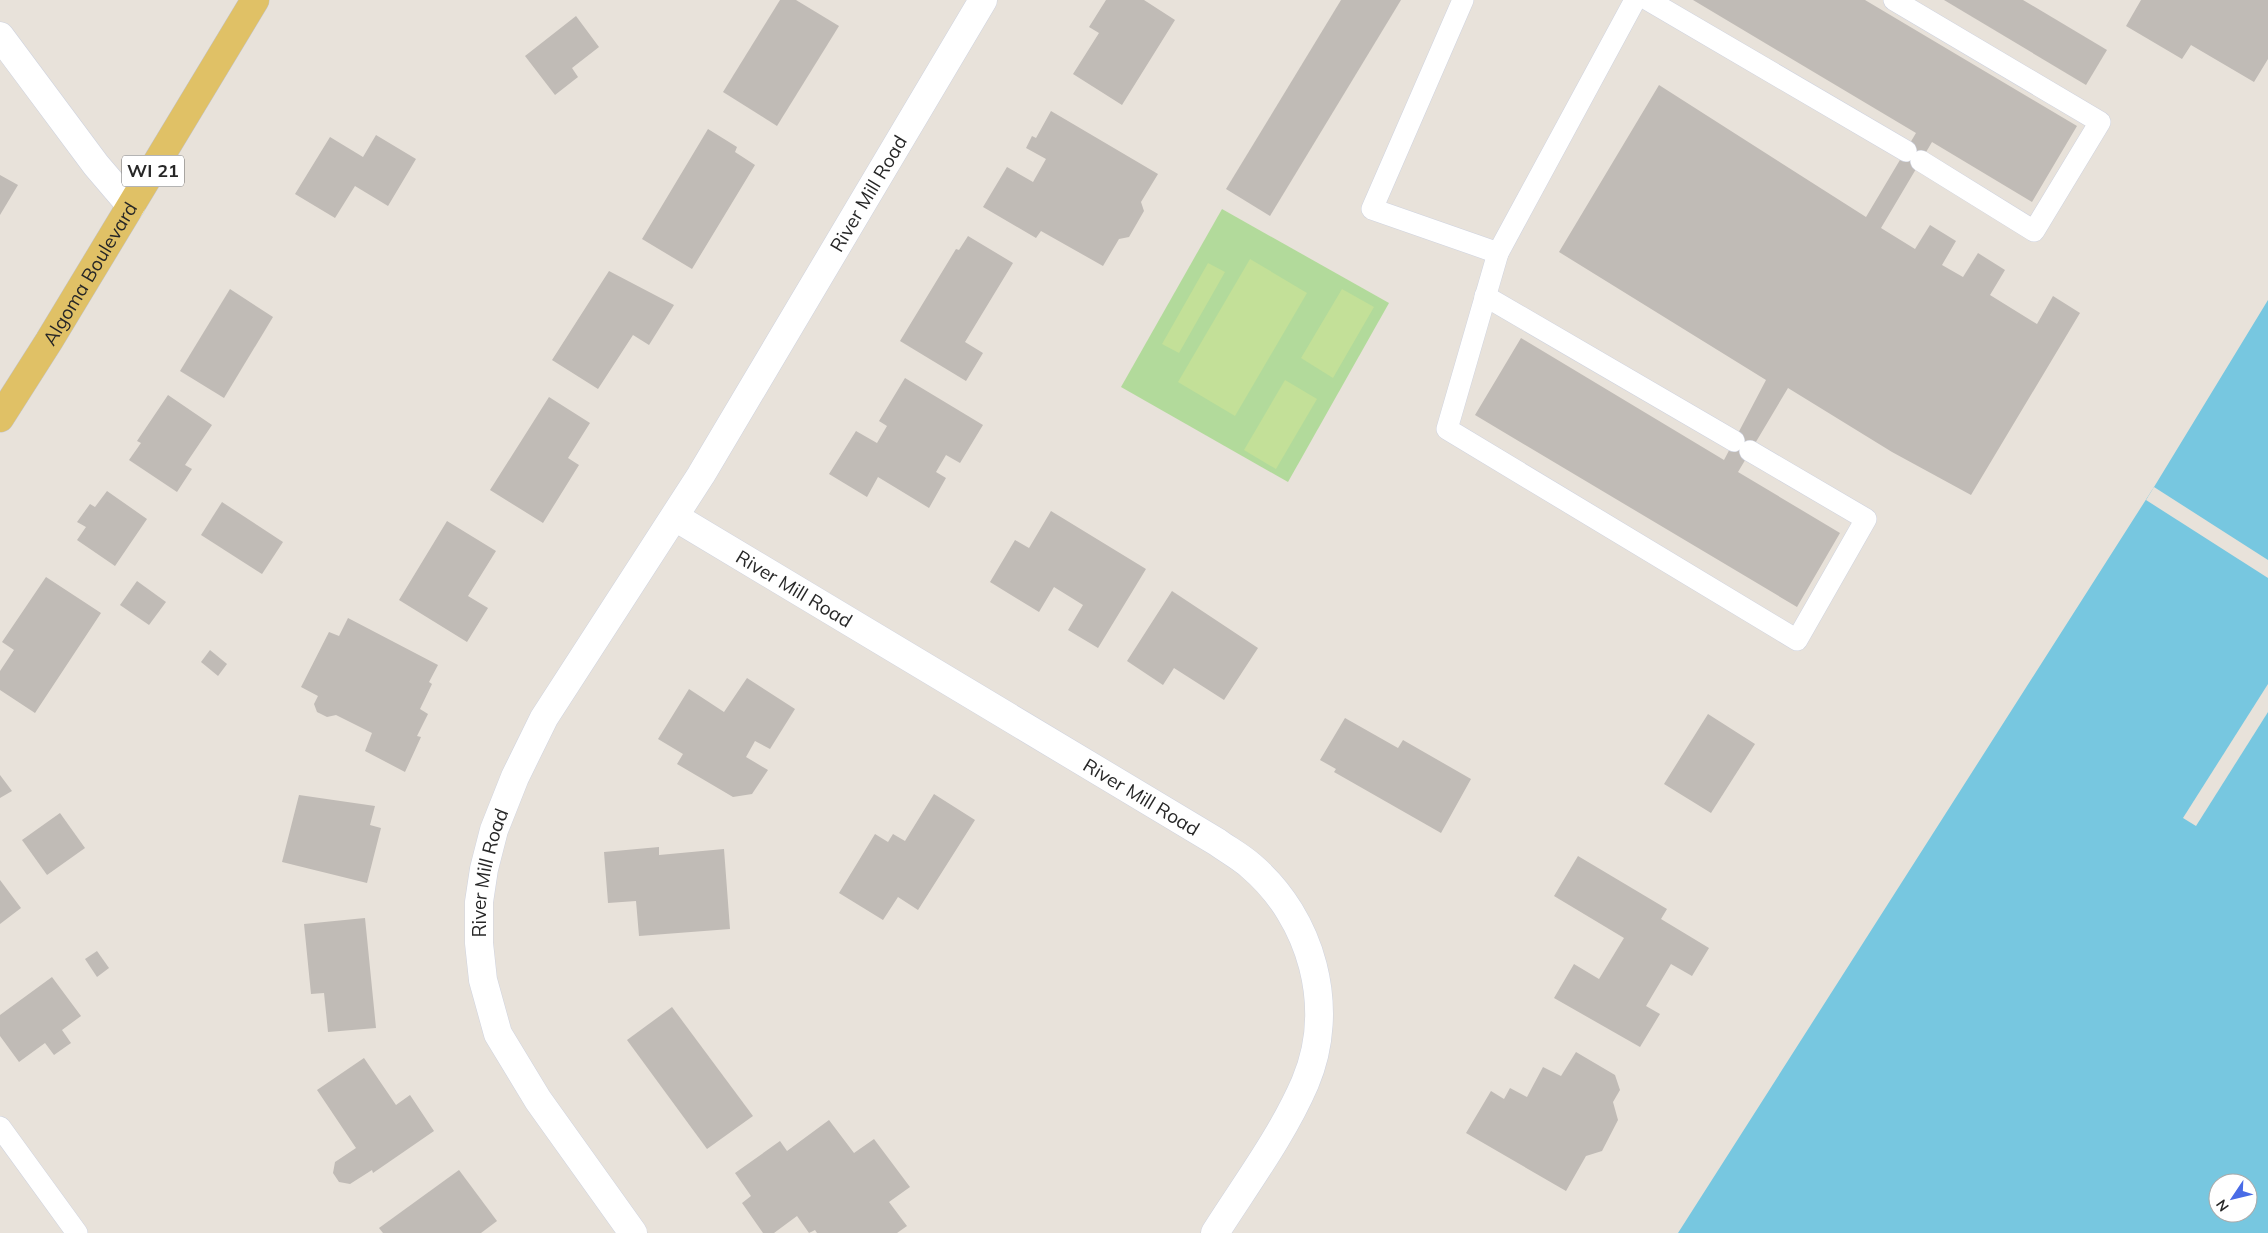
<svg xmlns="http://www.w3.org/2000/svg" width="2268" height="1233" font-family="Mulish,sans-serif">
  <rect width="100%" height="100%" fill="#e8e2da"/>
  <!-- green -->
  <path fill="#b2da9b" d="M1222,209L1389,303L1288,482L1121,387Z"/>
  <!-- pitch -->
  <g fill="#c3e098">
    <path d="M1250,259L1307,293L1235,416L1178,382Z"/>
    <path d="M1208,263L1225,272L1179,353L1162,344Z"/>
    <path d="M1342,289L1374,307L1333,378L1301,358Z"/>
    <path d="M1285,380L1317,399L1276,469L1244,450Z"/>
  </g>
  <!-- water -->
  <path fill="#77c7e0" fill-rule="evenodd" d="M2268,300V1233H1678L2154,487ZM2218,1183H2248V1213H2218Z"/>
  <!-- pier -->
  <g fill="#e8e2da">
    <path d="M2154,487L2268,560V578L2146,500Z"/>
    <path d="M2268,684V712L2196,826L2183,818Z"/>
  </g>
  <!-- building -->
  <g fill="#c0bbb6">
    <path d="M780,0H796L839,26L777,126L723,92Z"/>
    <path d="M1106,0H1144L1175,20L1122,105L1073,74L1099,33L1089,27Z"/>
    <path d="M1341,0H1401L1270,216L1226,189Z"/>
    <path d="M1693,0H1865L2077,126L2032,202L1932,142L1881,228L1915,249L1930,225L1956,241L1942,265L1963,277L1978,253L2005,270L1990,295L2037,324L2053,296L2080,313L1971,495L1892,452L1788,388L1738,472L1840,533L1797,607L1475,415L1521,338L1724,460L1766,380L1559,252L1659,85L1866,217L1916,133Z"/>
    <path d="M1944,0H2023L2107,50L2086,85Z"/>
    <path d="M2141,0H2268V59L2254,82L2191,45L2182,59L2126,26Z"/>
    <path d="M576,16L599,47L572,68L578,77L555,95L525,56Z"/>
    <path d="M1051,111L1158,174L1141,202L1144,211L1129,237L1119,239L1103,266L1041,231L1036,238L983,207L1007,167L1033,182L1046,159L1026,148L1032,136L1036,138Z"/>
    <path d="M708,129L737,147L735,152L755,165L692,269L642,239Z"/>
    <path d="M376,135L416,159L388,206L355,186L335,218L295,194L330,137L363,157Z"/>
    <path d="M0,175L18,185L0,215Z"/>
    <path d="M968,236L1013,263L965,342L983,353L966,381L900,341L956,249L959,250Z"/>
    <path d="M609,271L674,305L649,345L633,335L598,389L552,360Z"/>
    <path d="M230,289L273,317L224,398L180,371Z"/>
    <path d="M905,378L983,425L960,463L946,455L936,472L946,478L929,508L878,477L867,497L829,474L856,431L877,443L887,426L879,421Z"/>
    <path d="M168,395L212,425L185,465L192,469L177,492L129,460L141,443L137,441Z"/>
    <path d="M549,397L590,423L568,458L579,465L543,523L490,490Z"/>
    <path d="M107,491L147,519L115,566L77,540L86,527L77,522L90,504L95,507Z"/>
    <path d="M222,502L283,542L262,574L201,535Z"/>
    <path d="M1051,511L1146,569L1098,648L1068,630L1083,605L1054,587L1039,612L990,582L1015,540L1029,548Z"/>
    <path d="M447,521L496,551L468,596L488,608L467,642L399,600Z"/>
    <path d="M46,577L101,613L35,713L0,690V671L14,650L2,642Z"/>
    <path d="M137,581L166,602L149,625L120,605Z"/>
    <path d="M1172,591L1258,648L1224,700L1174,668L1163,685L1127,661Z"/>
    <path d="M348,618L438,665L429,682L432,684L420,709L428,714L417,736L421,737L405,772L365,751L372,733L336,715L327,717L317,712L314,704L318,696L301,687L329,632L339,636Z"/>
    <path d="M210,650L227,664L218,676L201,662Z"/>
    <path d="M747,678L795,709L770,749L755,741L746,757L768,770L752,794L733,797L677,764L683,754L658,739L689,689L724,712Z"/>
    <path d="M1708,714L1755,744L1711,813L1664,784Z"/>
    <path d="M1345,718L1398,748L1403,740L1471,779L1441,833L1334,772L1336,769L1320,760Z"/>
    <path d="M0,775L12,791L0,798Z"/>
    <path d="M934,794L975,820L918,910L898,897L883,920L839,893L875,834L888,842L893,834L905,841Z"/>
    <path d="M299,795L375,806L370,825L381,828L367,883L282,862Z"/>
    <path d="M60,813L85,848L47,875L22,840Z"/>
    <path d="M659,847V855L724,849L730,929L639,936L636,901L608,903L604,852Z"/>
    <path d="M1578,856L1667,909L1661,919L1709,948L1692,976L1671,964L1646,1006L1660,1014L1640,1047L1554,998L1574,964L1599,979L1624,938L1554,896Z"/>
    <path d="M0,880L21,908L0,924Z"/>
    <path d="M365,918L376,1028L328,1032L324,993L311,994L304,924Z"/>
    <path d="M97,951L109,968L97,977L85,959Z"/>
    <path d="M52,977L81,1016L62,1030L71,1043L54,1055L45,1043L19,1062L0,1036V1015Z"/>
    <path d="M672,1007L753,1116L707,1149L627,1040Z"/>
    <path d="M1576,1052L1615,1075L1620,1090L1613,1102L1618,1120L1602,1151L1586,1156L1566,1191L1466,1133L1491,1091L1504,1099L1510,1088L1527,1097L1543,1067L1561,1076Z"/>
    <path d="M364,1058L396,1105L410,1095L434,1131L373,1173L372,1170L350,1184L339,1182L333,1173L335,1162L356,1148L317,1090Z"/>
    <path d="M829,1120L854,1153L874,1139L910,1187L889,1202L907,1226L897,1233H817L815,1230L809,1233L797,1216L774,1233H763L742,1203L751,1196L735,1173L780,1141L787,1151Z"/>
    <path d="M459,1170L497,1221L481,1233H383L379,1228Z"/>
  </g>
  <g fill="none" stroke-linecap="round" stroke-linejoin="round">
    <defs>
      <g id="service">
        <path d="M1463,0L1372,209L1498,253L1635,0"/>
        <path d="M1648,0L1906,151"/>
        <path d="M1894,0L2100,122L2034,231L1921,161"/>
        <path d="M1498,253L1447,429L1797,640L1866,519L1750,451"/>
        <path d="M1485,296L1734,441"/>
        <path d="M0,1127L77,1233"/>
      </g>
      <g id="minor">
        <path d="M0,36L96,165L131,206"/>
        <path id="s1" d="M675,517L1217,842C1228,850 1241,857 1251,866C1312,918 1337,1008 1305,1083C1282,1136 1246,1184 1215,1233"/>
        <path id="s2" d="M633,1233L538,1100L498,1034L483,980L479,943V902L484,869L494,830L515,777L544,718L701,475L983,0"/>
      </g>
      <g id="primary">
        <path id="s3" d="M0,418L49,341L255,0"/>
      </g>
    </defs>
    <!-- service casing -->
    <use href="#service" stroke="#cfd3df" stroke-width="22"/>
    <!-- minor casing -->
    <use href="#minor" stroke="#cfd3df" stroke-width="29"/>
    <!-- primary casing -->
    <use href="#primary" stroke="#c3c3c3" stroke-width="29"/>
    <!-- service -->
    <use href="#service" stroke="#fff" stroke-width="21"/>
    <!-- minor -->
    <use href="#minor" stroke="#fff" stroke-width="28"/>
    <!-- primary -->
    <use href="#primary" stroke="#e0c166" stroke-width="28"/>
  </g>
  <g text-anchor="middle" stroke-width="5" stroke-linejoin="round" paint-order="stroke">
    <!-- shield labels -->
    <rect fill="#fff" stroke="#686868" stroke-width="1" x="122" y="155.5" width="62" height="31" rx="4"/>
    <g font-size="18" font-weight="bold" fill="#272727">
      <text x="153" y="177">WI 21</text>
    </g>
    <!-- street labels -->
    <g font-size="19" fill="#272727" stroke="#fff">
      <text dy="7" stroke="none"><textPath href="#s2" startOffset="1188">River Mill Road</textPath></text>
      <text dy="7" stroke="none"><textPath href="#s3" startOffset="170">Algoma Boulevard</textPath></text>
      <text dy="7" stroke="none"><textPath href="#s1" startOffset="139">River Mill Road</textPath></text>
      <text dy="7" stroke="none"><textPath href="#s1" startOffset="544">River Mill Road</textPath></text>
      <text dy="7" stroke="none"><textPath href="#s2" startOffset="405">River Mill Road</textPath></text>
    </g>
  </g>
  <!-- north arrow -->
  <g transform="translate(2233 1198) rotate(235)"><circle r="24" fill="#ffffff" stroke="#a9a9a9"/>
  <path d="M0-4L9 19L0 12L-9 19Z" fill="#496be6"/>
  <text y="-8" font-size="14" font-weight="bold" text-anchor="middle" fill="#272727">N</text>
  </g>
</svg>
